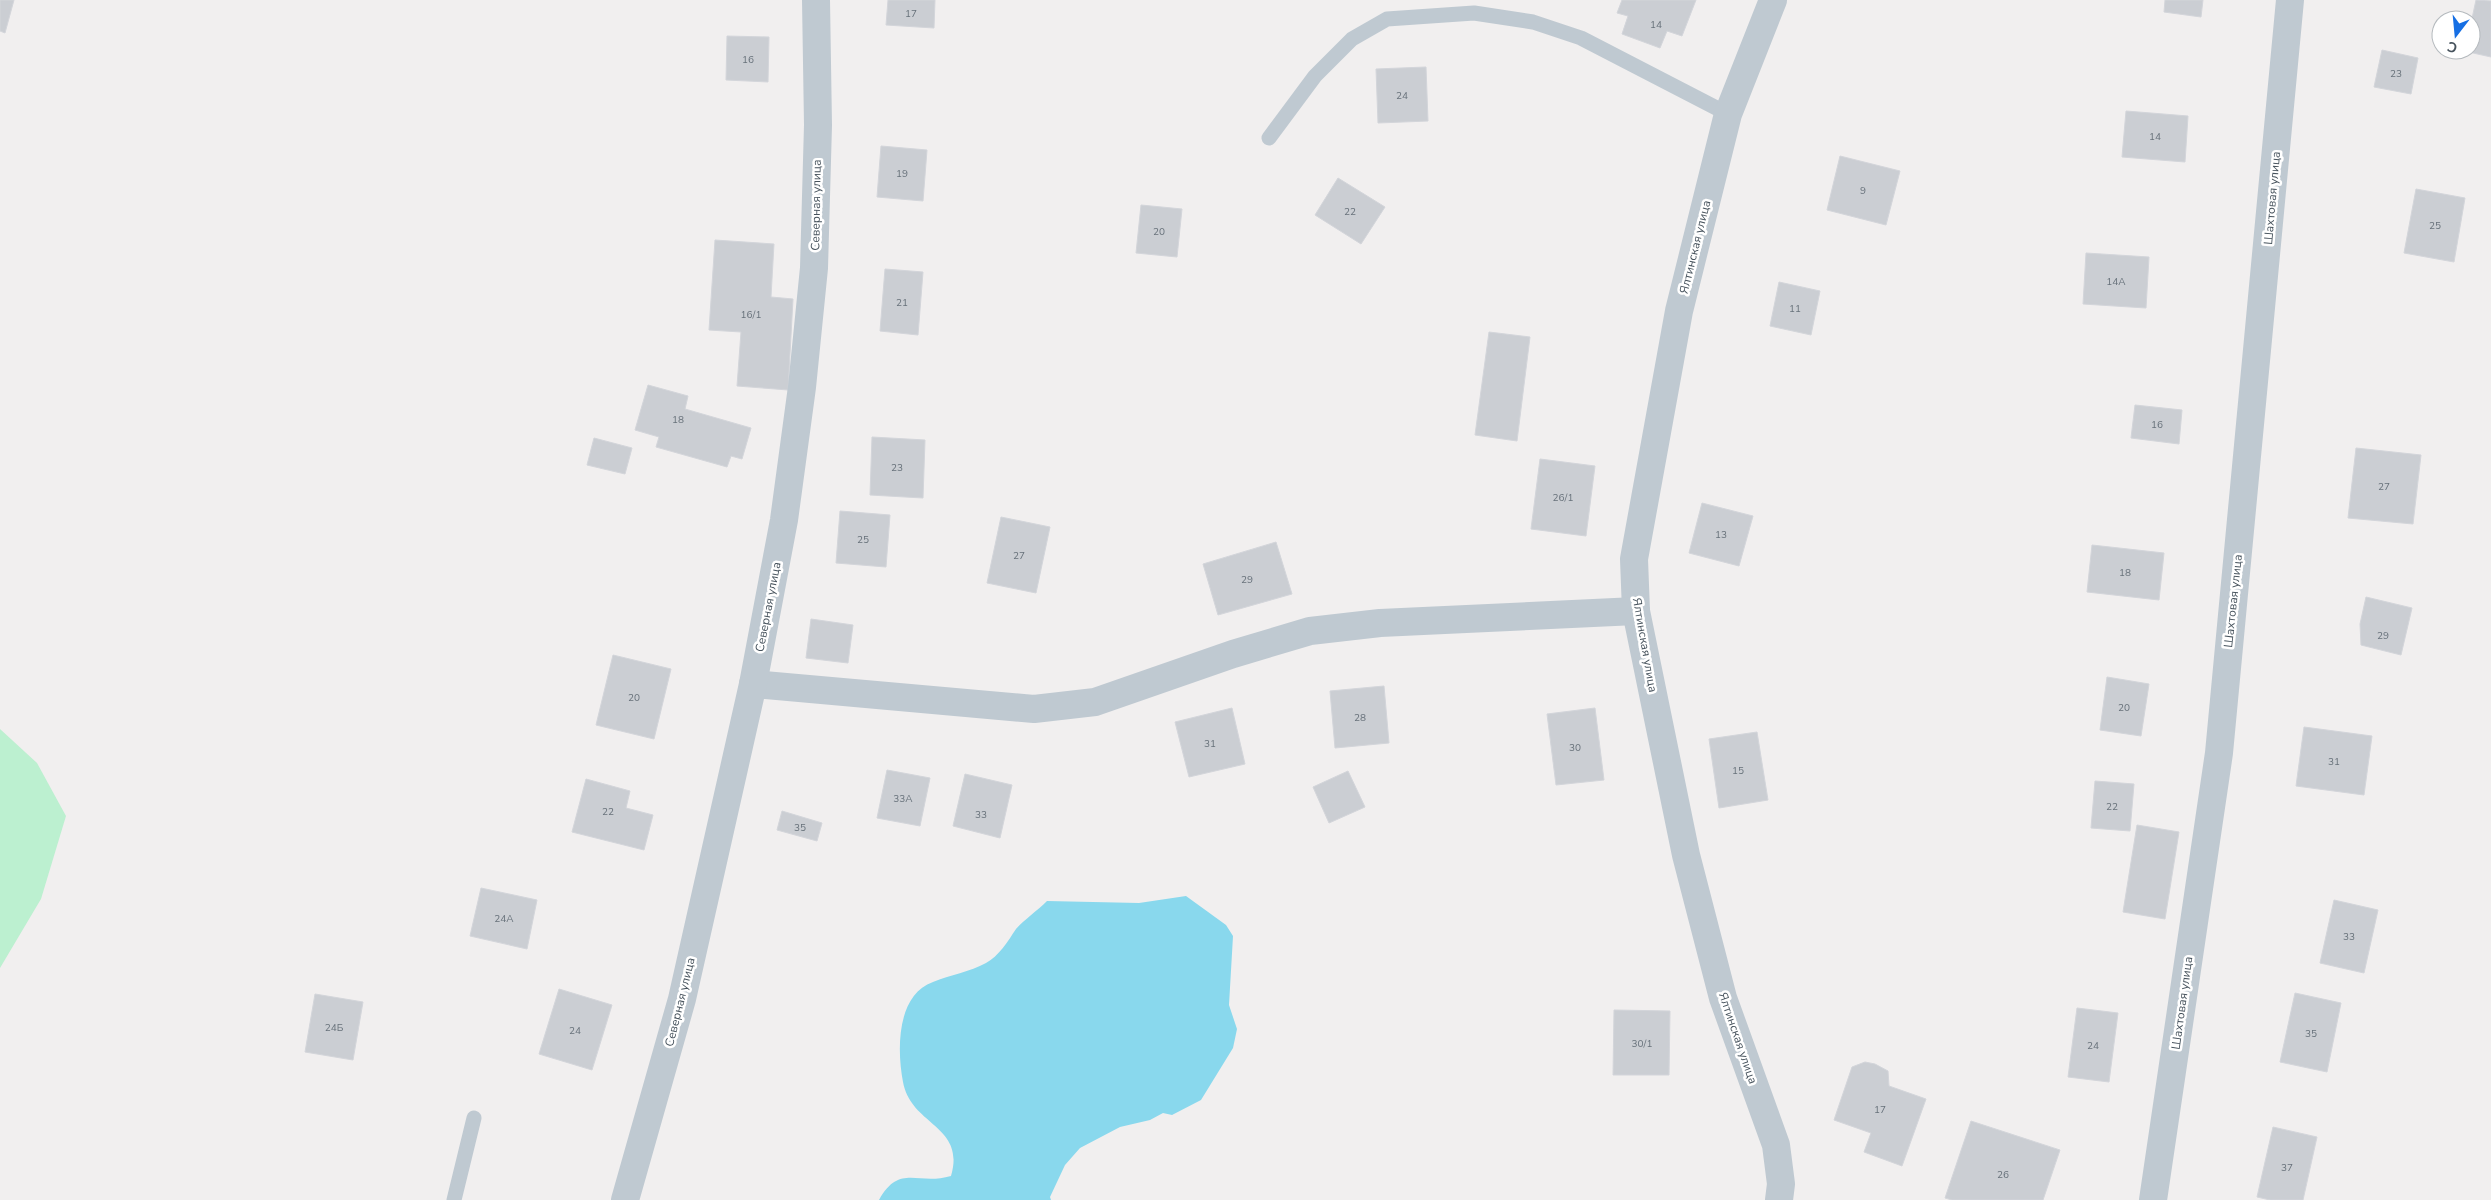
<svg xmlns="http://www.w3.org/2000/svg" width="2491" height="1200" font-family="'Nunito Sans',sans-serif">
  <rect width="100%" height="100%" fill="#f1efef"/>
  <!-- green -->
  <path fill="#bcf0d0" d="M0,729L37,763L66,816L41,899L0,968Z"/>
  <!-- water -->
  <path fill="#89d8ed" d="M1186,896L1226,925L1233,936L1229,1005L1237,1029L1233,1048L1201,1100L1172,1115L1163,1113L1150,1120L1120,1127L1080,1148L1065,1165L1050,1197L1051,1200H879C900,1163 917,1186 951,1176C966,1125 911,1126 903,1082C897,1051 896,995 933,982C950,975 970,972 986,963C999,956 1008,941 1016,929C1025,919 1037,911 1047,901L1139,903Z"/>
  <!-- building -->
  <g fill="#cbced3" stroke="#d3d5da">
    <path d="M0,0H14L5,33L0,31Z"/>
    <path d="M888,0H935L934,28L886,25Z"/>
    <path d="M1622,0H1696L1682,36L1667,31L1660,48L1622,34L1628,16L1617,13Z"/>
    <path d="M2165,0H2203L2201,17L2164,12Z"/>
    <path d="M2476,0L2491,1V57L2464,51L2471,50V23Z"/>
    <path d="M727,36L769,37L768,82L726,80Z"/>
    <path d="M2382,50L2418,58L2411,94L2374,87Z"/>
    <path d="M1426,67L1428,121L1378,123L1376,69Z"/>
    <path d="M2126,111L2188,116L2185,162L2122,157Z"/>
    <path d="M881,146L927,150L923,201L877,197Z"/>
    <path d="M1840,156L1900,171L1886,225L1827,210Z"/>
    <path d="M1338,178L1385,207L1361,244L1315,215Z"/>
    <path d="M2416,189L2465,198L2454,262L2404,253Z"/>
    <path d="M1141,205L1182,209L1177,257L1136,253Z"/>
    <path d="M715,240L774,244L771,297L793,299L788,390L737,386L741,332L709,330Z"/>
    <path d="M2086,253L2149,257L2146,308L2083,304Z"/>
    <path d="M885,269L923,272L918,335L880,331Z"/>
    <path d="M1779,282L1820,291L1811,335L1770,326Z"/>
    <path d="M1489,332L1530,337L1517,441L1475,435Z"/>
    <path d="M648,385L688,396L685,409L751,428L742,459L731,456L727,467L656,447L659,437L635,430Z"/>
    <path d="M2135,405L2182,410L2179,444L2131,438Z"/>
    <path d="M872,437L925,440L923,498L870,495Z"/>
    <path d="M594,438L632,448L625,474L587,465Z"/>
    <path d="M2356,448L2421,455L2413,524L2348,518Z"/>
    <path d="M1540,459L1595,466L1586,536L1531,529Z"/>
    <path d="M1702,503L1753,516L1739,566L1689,553Z"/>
    <path d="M840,511L890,515L886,567L836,563Z"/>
    <path d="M1001,517L1050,527L1036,593L987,583Z"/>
    <path d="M1276,542L1292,594L1218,615L1203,564Z"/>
    <path d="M2092,545L2164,553L2159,600L2087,592Z"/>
    <path d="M2366,597L2412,608L2401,655L2361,645L2360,624Z"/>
    <path d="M811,619L853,625L848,663L806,658Z"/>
    <path d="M613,655L671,669L654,739L596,725Z"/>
    <path d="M2107,677L2149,684L2141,736L2100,730Z"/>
    <path d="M1384,686L1389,743L1335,748L1330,691Z"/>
    <path d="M1232,708L1245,764L1189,777L1175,722Z"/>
    <path d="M1595,708L1604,780L1556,785L1547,714Z"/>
    <path d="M2304,727L2372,736L2364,795L2296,786Z"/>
    <path d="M1757,732L1768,800L1719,808L1709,739Z"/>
    <path d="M887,770L930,778L920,826L877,818Z"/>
    <path d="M1348,771L1365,807L1329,823L1313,787Z"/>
    <path d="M965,774L1012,785L1000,838L953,826Z"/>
    <path d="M586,779L630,791L626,808L653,815L644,850L572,832Z"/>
    <path d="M2095,781L2134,784L2130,831L2091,828Z"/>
    <path d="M782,811L822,823L817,841L777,830Z"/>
    <path d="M2137,825L2179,832L2165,919L2123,912Z"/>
    <path d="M481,888L537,900L527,949L470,936Z"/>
    <path d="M2334,900L2378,910L2364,973L2320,963Z"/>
    <path d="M559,989L612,1005L592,1070L539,1054Z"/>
    <path d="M2295,993L2341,1003L2327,1072L2280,1062Z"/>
    <path d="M315,994L363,1002L353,1060L305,1052Z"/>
    <path d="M2077,1008L2118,1013L2109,1082L2068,1077Z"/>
    <path d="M1614,1010L1670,1011L1669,1075H1613Z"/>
    <path d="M1865,1062L1875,1064L1888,1071L1889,1086L1926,1099L1902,1166L1864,1152L1871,1133L1834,1120L1852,1067Z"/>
    <path d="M1971,1121L2060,1150L2043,1200H1952L1945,1198Z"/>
    <path d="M2273,1127L2317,1137L2303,1200H2270L2257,1197Z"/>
  </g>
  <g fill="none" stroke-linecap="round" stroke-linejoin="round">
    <!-- lane -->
    <g stroke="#bfc9d1" stroke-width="15">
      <path d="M1269,138L1315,76L1352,39L1387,19L1474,13L1533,22L1581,38L1728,114"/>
      <path d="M454,1200L474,1118"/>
    </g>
    <!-- street -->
    <g stroke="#bfc9d1" stroke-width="28">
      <path d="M1773,0L1728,114L1679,311L1634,559L1636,611L1686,855L1723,998L1776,1145L1781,1184L1779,1200"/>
      <path d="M753,684L1034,709L1095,702L1233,654L1310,631L1380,623L1636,611"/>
      <path d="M625,1200L682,999L753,684L784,520L802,387L814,268L818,125L816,0"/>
      <path d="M2153,1200L2219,753L2290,0"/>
    </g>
  </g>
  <g text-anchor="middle" stroke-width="5" stroke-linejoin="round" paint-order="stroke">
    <!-- number labels -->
    <g font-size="10" fill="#67717a">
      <text x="911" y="17">17</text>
      <text x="1656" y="28">14</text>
      <text x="748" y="63">16</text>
      <text x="2396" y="77">23</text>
      <text x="1402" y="99">24</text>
      <text x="2155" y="140">14</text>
      <text x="902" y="177">19</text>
      <text x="1863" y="194">9</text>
      <text x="1350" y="215">22</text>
      <text x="2435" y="229">25</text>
      <text x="1159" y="235">20</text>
      <text x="2116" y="285">14А</text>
      <text x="902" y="306">21</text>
      <text x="1795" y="312">11</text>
      <text x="751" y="318">16/1</text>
      <text x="678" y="423">18</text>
      <text x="2157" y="428">16</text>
      <text x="897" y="471">23</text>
      <text x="2384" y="490">27</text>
      <text x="1563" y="501">26/1</text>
      <text x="1721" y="538">13</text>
      <text x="863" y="543">25</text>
      <text x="1019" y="559">27</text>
      <text x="2125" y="576">18</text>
      <text x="1247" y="583">29</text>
      <text x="2383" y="639">29</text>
      <text x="634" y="701">20</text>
      <text x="2124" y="711">20</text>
      <text x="1360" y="721">28</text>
      <text x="1210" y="747">31</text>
      <text x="1575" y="751">30</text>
      <text x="2334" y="765">31</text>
      <text x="1738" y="774">15</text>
      <text x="903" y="802">33А</text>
      <text x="2112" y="810">22</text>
      <text x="608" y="815">22</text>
      <text x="981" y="818">33</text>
      <text x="800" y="831">35</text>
      <text x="504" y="922">24А</text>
      <text x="2349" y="940">33</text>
      <text x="334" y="1031">24Б</text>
      <text x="575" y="1034">24</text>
      <text x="2311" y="1037">35</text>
      <text x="1642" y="1047">30/1</text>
      <text x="2093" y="1049">24</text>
      <text x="1880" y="1113">17</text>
      <text x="2287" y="1171">37</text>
      <text x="2003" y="1178">26</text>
    </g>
    <!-- street labels -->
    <g font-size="12" fill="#46525c" stroke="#fff">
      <text transform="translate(2272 198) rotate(-85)" y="4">Шахтовая улица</text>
      <text transform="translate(816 205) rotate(-89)" y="4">Северная улица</text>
      <text transform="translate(1695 247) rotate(-76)" y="4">Ялтинская улица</text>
      <text transform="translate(2233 601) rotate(-84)" y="4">Шахтовая улица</text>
      <text transform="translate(768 607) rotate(-79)" y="4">Северная улица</text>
      <text transform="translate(1645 645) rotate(80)" y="4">Ялтинская улица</text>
      <text transform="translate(680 1002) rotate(-76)" y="4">Северная улица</text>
      <text transform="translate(2182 1003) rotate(-82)" y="4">Шахтовая улица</text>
      <text transform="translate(1738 1038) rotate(71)" y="4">Ялтинская улица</text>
    </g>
  </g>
  <!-- north arrow -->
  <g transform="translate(2456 35) rotate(196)"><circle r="24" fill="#ffffff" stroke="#b5babe"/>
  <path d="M0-4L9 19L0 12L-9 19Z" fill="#166fe4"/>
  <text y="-8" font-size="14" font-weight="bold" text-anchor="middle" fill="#46525c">С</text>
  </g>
</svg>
